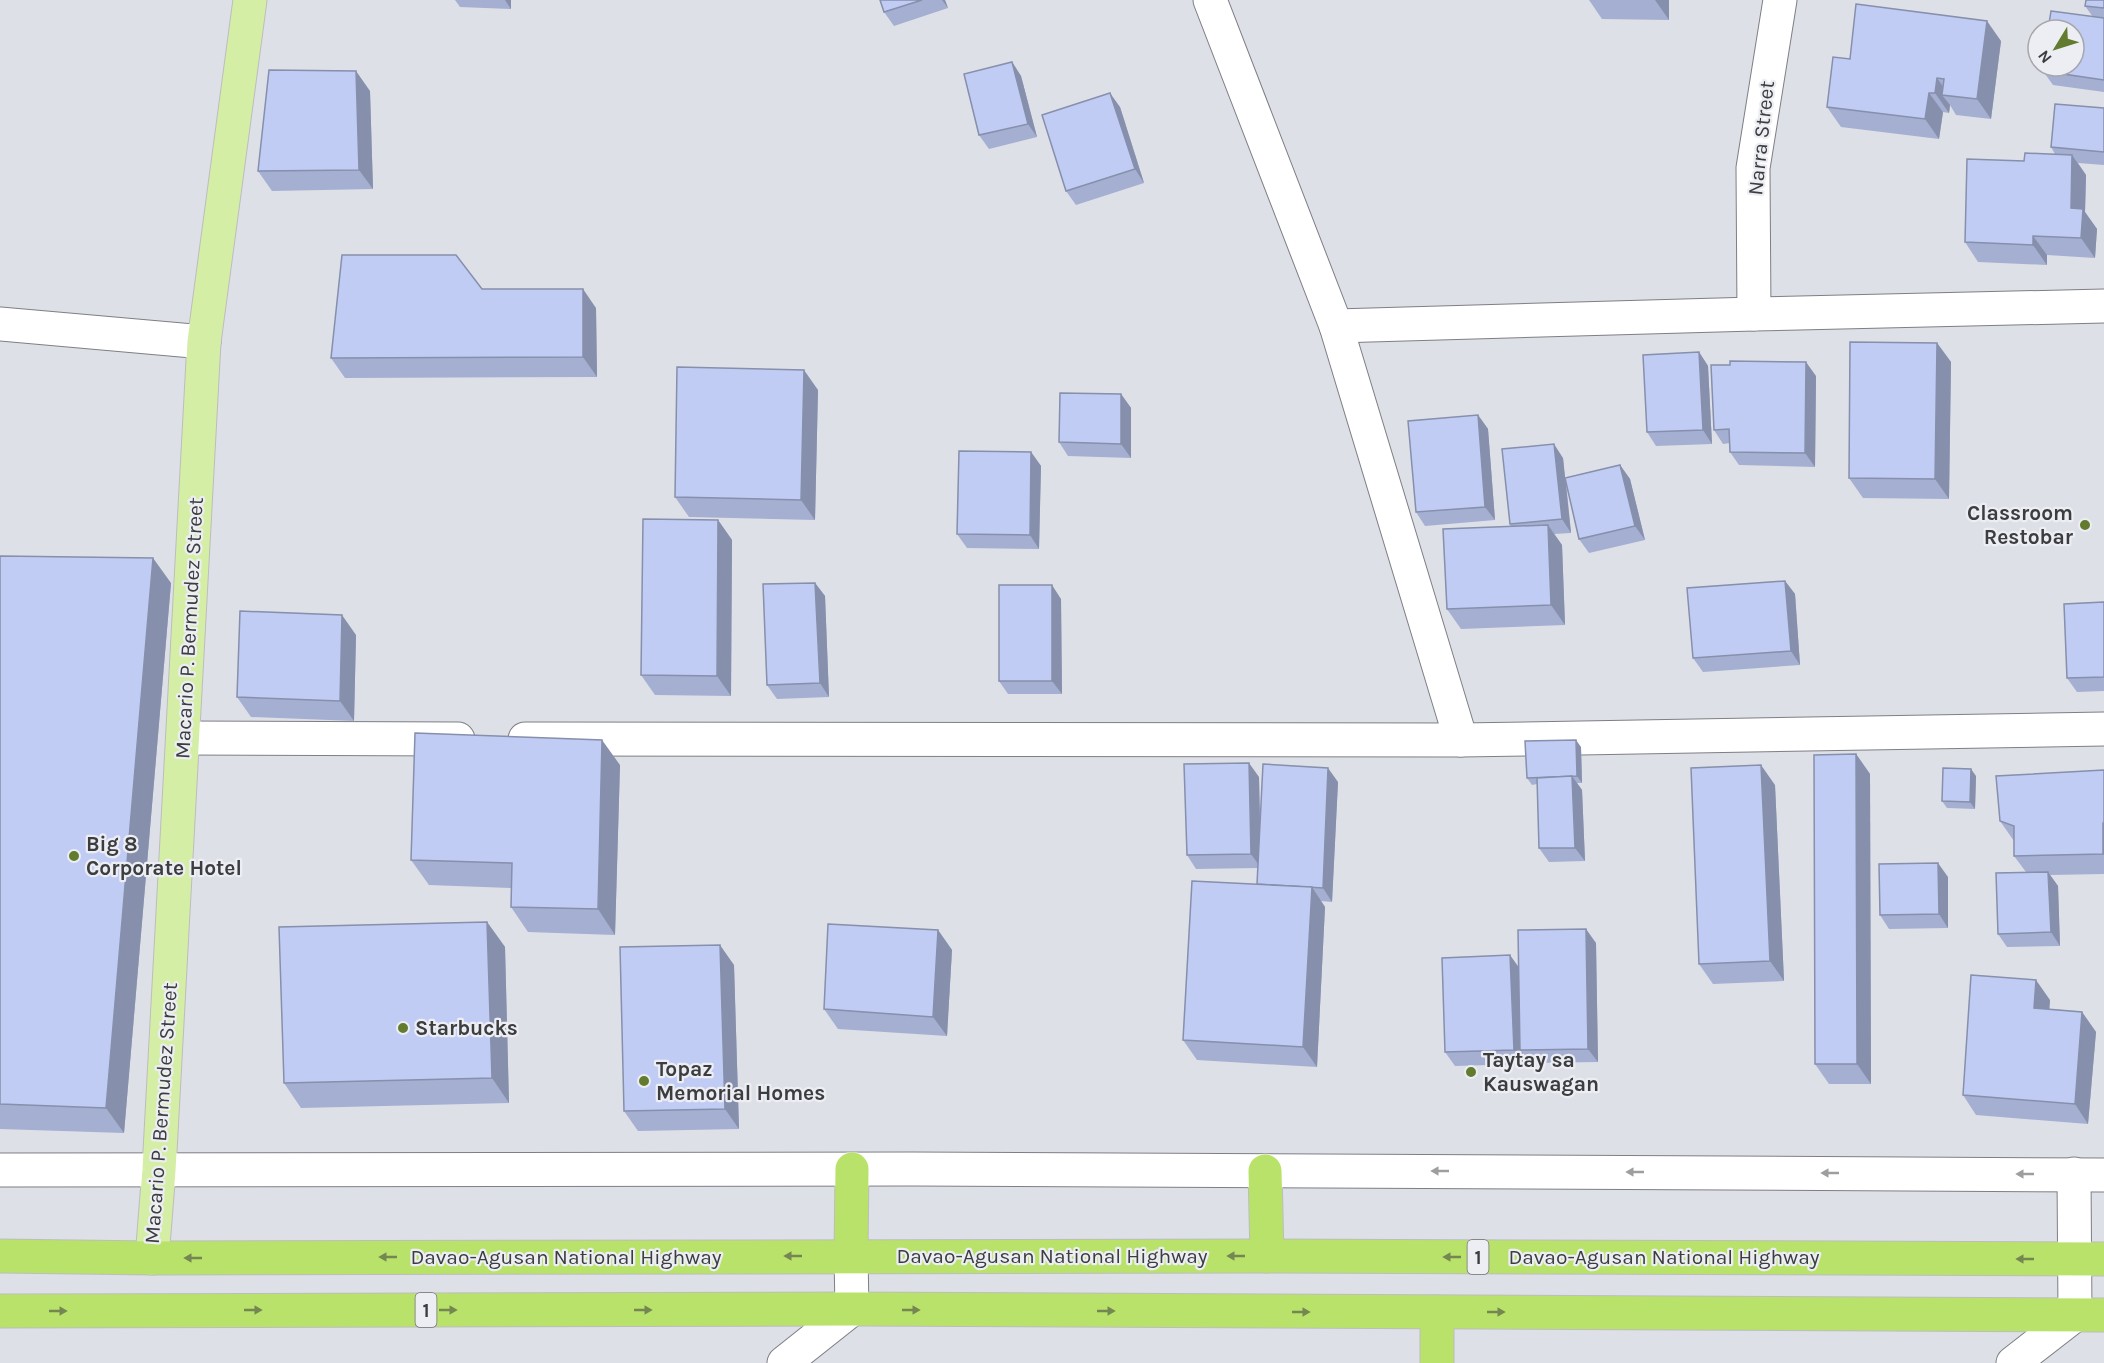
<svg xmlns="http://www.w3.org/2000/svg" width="2104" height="1363" font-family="Karla,sans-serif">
  <rect width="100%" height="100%" fill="#dee0e7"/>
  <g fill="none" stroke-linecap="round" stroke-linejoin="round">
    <defs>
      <g id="minor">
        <path d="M1210,0L1336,326L1461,740"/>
        <path d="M1754,314L1753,168L1780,0"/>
        <path d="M0,324L204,342"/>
        <path d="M1336,326L1754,314L2104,306"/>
        <path d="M183,738L458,739"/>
        <path d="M525,739L1461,740L2104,729"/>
        <path d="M0,1170L912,1169L2104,1175"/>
        <path d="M784,1363L852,1309L851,1256"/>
        <path d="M2013,1363L2075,1315L2074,1174"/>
      </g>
      <path id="major" d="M152,1258L159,1170L204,342L250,0"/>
      <g id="highway">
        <path d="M1265,1171L1267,1256"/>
        <path d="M0,1256L152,1258L1267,1256L2104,1259"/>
        <path d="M851,1256L852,1169"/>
        <path d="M0,1311L852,1309L2104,1315"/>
        <path d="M1437,1312V1363"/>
      </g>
    </defs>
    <!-- minor casing -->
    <use href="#minor" stroke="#7e7f85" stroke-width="35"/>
    <!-- major casing -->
    <use href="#major" stroke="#bdbdbe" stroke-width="35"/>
    <!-- highway casing -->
    <use href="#highway" stroke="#bdbdbe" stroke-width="35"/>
    <!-- minor -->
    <use href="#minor" stroke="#fff" stroke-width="33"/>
    <!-- major -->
    <use href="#major" stroke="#d4eea5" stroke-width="33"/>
    <!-- highway -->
    <use href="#highway" stroke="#b8e269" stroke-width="33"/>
  </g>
  <!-- wall -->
  <g fill="#a5afd2">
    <path d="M455,0H511V9L460,7Z"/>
    <path d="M880,0H945L948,8L894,26L884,12Z"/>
    <path d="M1589,0H1669V20L1602,19Z"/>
    <path d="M2104,0V92L2053,85L2043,71L2093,17L2085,6Z"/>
    <path d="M2001,41L1991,119L1956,115L1950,105L1949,113L1943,112L1939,139L1841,127L1827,107L1850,59Z"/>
    <path d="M1012,62L1021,76L1037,137L989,149L979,135Z"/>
    <path d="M370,91L373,189L272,191L258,171Z"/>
    <path d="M1120,107L1144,183L1076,205L1066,191Z"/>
    <path d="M2104,108V165L2078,163L2086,175L2085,212L2097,229L2095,258L2047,255V265L1978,262L1965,242L2024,161L2055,154L2051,147Z"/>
    <path d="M482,289L596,308L597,377L345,378L331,358Z"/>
    <path d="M1937,343L1951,362L1949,499L1863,498L1849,478Z"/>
    <path d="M1699,352L1708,366L1712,444L1656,446L1647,432Z"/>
    <path d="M1816,376L1815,467L1739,465L1730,452V443L1723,444L1714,430Z"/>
    <path d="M818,390L815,520L689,517L675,497Z"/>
    <path d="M1121,394L1131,408V458L1068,456L1059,442Z"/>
    <path d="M1478,415L1488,429L1495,520L1425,526L1416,512Z"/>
    <path d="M1031,452L1041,466L1039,549L967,548L957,534Z"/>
    <path d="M1563,458L1565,478L1620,465L1630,479L1645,540L1589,553L1579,539L1566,481L1571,533L1554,534L1562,545L1565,625L1461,629L1447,609L1511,527L1510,524Z"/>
    <path d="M718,520L732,540L731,696L655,695L641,675Z"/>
    <path d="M0,556L171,583L124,1133L0,1129Z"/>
    <path d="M1785,581L1795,594L1800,665L1703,672L1693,658Z"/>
    <path d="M815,583L825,596L829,697L777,699L767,685Z"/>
    <path d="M1061,599L1062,694H1008L999,681Z"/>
    <path d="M2104,602V691L2077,692L2067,678Z"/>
    <path d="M356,635L354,721L251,717L237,697Z"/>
    <path d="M1581,747L1582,783H1577L1582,790L1585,861L1549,862L1539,848L1537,784L1532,785L1527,778Z"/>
    <path d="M1856,754L1870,774L1871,1084H1829L1815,1064Z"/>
    <path d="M620,765L615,935L528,932L511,907V888L429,885L411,860Z"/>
    <path d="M2104,770V874L2050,875L2058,886L2060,946L2007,947L1998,934L2026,872L2014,856V841L2000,821Z"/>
    <path d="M1976,776L1975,809L1947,808L1942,801Z"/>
    <path d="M1259,777L1260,826L1338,782L1332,902L1321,901L1325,907L1317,1067L1197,1060L1183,1040L1257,884L1258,868L1196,869L1187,855Z"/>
    <path d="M1775,785L1784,981L1713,984L1699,964Z"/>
    <path d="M1948,877V928L1889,929L1880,915Z"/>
    <path d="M487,922L505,947L509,1103L301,1108L284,1083Z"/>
    <path d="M938,930L952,950L947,1036L838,1029L824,1009Z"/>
    <path d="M1596,943L1598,1062L1530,1063L1523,1053V1064L1455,1066L1445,1052L1519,968Z"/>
    <path d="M734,965L739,1129L638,1131L624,1111Z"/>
    <path d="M2050,1000L2049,1009L2082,1012L2096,1032L2088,1124L1976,1115L1963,1095Z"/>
  </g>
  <!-- shaded-wall -->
  <g fill="#868fab">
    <path d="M505,0H511V9Z"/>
    <path d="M942,0H945L948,8Z"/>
    <path d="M1655,0H1669V20Z"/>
    <path d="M1987,21L2001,41L1991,119L1977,99Z"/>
    <path d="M1012,62L1021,76L1037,137L1028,124Z"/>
    <path d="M356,71L370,91L373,189L359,170Z"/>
    <path d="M1937,78L1949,95H1942L1950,105L1949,113L1935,93Z"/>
    <path d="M1110,93L1120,107L1144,183L1135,169Z"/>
    <path d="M1929,93L1943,112L1939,139L1925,119Z"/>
    <path d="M2072,155L2086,175L2085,212L2097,229L2095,258L2081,238L2071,208Z"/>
    <path d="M2033,236L2047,255V265L2033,245Z"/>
    <path d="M583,289L596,308L597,377L583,357Z"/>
    <path d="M1937,343L1951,362L1949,499L1935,479Z"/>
    <path d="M1699,352L1708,366L1712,444L1703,430Z"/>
    <path d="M1806,362L1816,376L1815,467L1805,453Z"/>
    <path d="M804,370L818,390L815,520L801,500Z"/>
    <path d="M1121,394L1131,408V458L1121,444Z"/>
    <path d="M1478,415L1488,429L1495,520L1485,507Z"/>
    <path d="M1554,444L1563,458L1571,533L1562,519Z"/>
    <path d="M1031,452L1041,466L1039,549L1030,535Z"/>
    <path d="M1620,465L1630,479L1645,540L1635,526Z"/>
    <path d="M718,520L732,540L731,696L717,676Z"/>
    <path d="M1548,525L1562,545L1565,625L1551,605Z"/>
    <path d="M153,558L171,583L124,1133L106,1108Z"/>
    <path d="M1785,581L1795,594L1800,665L1791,651Z"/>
    <path d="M815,583L825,596L829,697L820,683Z"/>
    <path d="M1052,585L1061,599L1062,694L1052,681Z"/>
    <path d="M342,615L356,635L354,721L340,701Z"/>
    <path d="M602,740L620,765L615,935L598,909Z"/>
    <path d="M1576,740L1581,747L1582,783L1577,776Z"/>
    <path d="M1856,754L1870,774L1871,1084L1857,1064Z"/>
    <path d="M1249,763L1259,777L1261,868L1251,854Z"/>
    <path d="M1761,765L1775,785L1784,981L1770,961Z"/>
    <path d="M1328,768L1338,782L1332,902L1323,888Z"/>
    <path d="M1971,769L1976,776L1975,809L1970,802Z"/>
    <path d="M1572,776L1582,790L1585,861L1575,848Z"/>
    <path d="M2103,823L2104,825V855L2103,854Z"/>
    <path d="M1938,863L1948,877V928L1939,914Z"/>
    <path d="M2048,872L2058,886L2060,946L2051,932Z"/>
    <path d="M1312,887L1325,907L1317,1067L1303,1047Z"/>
    <path d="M487,922L505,947L509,1103L492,1078Z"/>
    <path d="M1586,929L1596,943L1598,1062L1588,1049Z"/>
    <path d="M938,930L952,950L947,1036L933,1017Z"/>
    <path d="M720,945L734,965L739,1129L725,1109Z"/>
    <path d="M1510,955L1520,969V1050L1523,1053V1064L1514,1050Z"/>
    <path d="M2036,980L2050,1000L2048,1028L2034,1008Z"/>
    <path d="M2082,1012L2096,1032L2088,1124L2075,1104Z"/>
  </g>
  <!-- building -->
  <g fill="#c0ccf4" stroke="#868fab" stroke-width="1.5">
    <path d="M880,0H922L884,12Z"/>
    <path d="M2086,0H2104V8L2085,6Z"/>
    <path d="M1856,4L1987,21L1977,99L1942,95L1944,79L1937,78L1935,93H1929L1925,119L1827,107L1833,57L1850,59Z"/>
    <path d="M2051,11L2104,18V80L2043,71L2044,66H2074V30H2048Z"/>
    <path d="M1012,62L1028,124L979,135L964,74Z"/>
    <path d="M269,70L356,71L359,170L258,171Z"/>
    <path d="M1110,93L1135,169L1066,191L1042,115Z"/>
    <path d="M2055,104L2104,108V152L2051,147Z"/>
    <path d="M2025,153L2072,155L2071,208L2083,209L2081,238L2033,236V245L1965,242L1967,159L2024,161Z"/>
    <path d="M342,255H456L482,289H583V357L331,358Z"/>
    <path d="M1850,342L1937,343L1935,479L1849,478Z"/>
    <path d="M1699,352L1703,430L1647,432L1643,355Z"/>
    <path d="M1730,361L1806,362L1805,453L1730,452L1729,429L1714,430L1711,365H1730Z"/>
    <path d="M677,367L804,370L801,500L675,497Z"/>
    <path d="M1060,393L1121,394V444L1059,442Z"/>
    <path d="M1478,415L1485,507L1416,512L1408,421Z"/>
    <path d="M1554,444L1562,519L1510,524L1502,449Z"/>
    <path d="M959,451L1031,452L1030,535L957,534Z"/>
    <path d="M1620,465L1635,526L1579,539L1565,478Z"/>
    <path d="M643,519L718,520L717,676L641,675Z"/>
    <path d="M1548,525L1551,605L1447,609L1443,529Z"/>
    <path d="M0,556L153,558L106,1108L0,1104Z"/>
    <path d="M1785,581L1791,651L1693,658L1687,588Z"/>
    <path d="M815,583L820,683L767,685L763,584Z"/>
    <rect x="999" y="585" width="53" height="96"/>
    <path d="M2104,602V677L2067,678L2064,604Z"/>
    <path d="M240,611L342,615L340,701L237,697Z"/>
    <path d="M415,733L602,740L598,909L511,907L512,863L411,860Z"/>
    <path d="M1576,740L1577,776L1527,778L1525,741Z"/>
    <path d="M1856,754L1857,1064H1815L1814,755Z"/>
    <path d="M1249,763L1251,854L1187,855L1184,764Z"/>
    <path d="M1263,764L1328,768L1323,888L1257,884Z"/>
    <path d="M1761,765L1770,961L1699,964L1691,768Z"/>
    <path d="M1943,768L1971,769L1970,802L1942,801Z"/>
    <path d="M2104,770V823H2103V854L2014,856V826L2000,821L1996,776Z"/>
    <path d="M1572,776L1575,848H1539L1537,778Z"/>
    <path d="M1938,863L1939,914L1880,915L1879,864Z"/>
    <path d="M2048,872L2051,932L1998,934L1996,873Z"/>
    <path d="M1192,881L1312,887L1303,1047L1183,1040Z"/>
    <path d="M487,922L492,1078L284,1083L279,927Z"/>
    <path d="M828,924L938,930L933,1017L824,1009Z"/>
    <path d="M1586,929L1588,1049L1520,1050L1518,930Z"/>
    <path d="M720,945L725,1109L624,1111L620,947Z"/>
    <path d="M1510,955L1514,1050L1445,1052L1442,958Z"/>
    <path d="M1971,975L2036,980L2034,1008L2082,1012L2075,1104L1963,1095Z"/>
  </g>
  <!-- one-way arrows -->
  <defs><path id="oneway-solid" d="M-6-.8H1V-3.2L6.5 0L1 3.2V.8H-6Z" transform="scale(1.5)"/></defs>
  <g fill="#9e9e9f">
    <use href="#oneway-solid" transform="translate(1440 1171) rotate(-180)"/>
    <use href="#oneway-solid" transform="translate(1635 1172) rotate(-180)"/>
    <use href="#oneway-solid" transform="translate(1830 1173) rotate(-180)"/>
    <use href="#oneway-solid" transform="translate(2025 1174) rotate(-180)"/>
  </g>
  <g fill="#748752">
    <use href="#oneway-solid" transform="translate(793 1256) rotate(180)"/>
    <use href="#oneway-solid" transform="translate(1236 1256) rotate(180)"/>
    <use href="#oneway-solid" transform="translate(388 1257) rotate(180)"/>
    <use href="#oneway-solid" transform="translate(1452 1257) rotate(-180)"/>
    <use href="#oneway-solid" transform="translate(193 1258) rotate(180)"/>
    <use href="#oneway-solid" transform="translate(2025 1259) rotate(-180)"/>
    <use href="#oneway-solid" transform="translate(253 1310)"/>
    <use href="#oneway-solid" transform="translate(448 1310)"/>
    <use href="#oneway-solid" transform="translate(643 1310)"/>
    <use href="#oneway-solid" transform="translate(911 1310)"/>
    <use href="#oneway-solid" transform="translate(58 1311)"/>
    <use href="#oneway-solid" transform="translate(1106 1311)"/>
    <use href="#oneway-solid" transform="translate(1301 1312)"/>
    <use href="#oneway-solid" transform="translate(1496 1312)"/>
  </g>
  <!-- markers -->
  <g fill="#627b2e" stroke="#eceef4" stroke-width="2">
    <circle cx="2085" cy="525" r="6"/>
    <circle cx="74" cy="856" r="6"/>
    <circle cx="403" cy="1028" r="6"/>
    <circle cx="1471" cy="1072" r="6"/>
    <circle cx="644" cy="1081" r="6"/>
  </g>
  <g text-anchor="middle" stroke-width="4.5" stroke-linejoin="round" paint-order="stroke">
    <!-- shield labels -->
    <g fill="#eceef4" stroke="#717275" stroke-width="1.5">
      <rect x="1467.5" y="1240" width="21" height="34" rx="4.5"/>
      <rect x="415.5" y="1293" width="21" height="34" rx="4.5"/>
    </g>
    <g font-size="20" font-weight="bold" fill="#3c3d3f">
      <text x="1478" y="1264">1</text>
      <text x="426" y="1317">1</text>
    </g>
    <!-- street labels -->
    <g font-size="21" fill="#3c3d3f" stroke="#eceef4">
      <text transform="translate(1761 138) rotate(-84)" y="7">Narra Street</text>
      <text transform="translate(189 628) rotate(-87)" y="7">Macario P. Bermudez Street</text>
      <text transform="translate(161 1113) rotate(-86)" y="7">Macario P. Bermudez Street</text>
      <text x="1052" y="1263">Davao-Agusan National Highway</text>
      <text x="566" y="1264">Davao-Agusan National Highway</text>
      <text x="1664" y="1264">Davao-Agusan National Highway</text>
    </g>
    <!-- poi labels -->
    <g font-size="21" font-weight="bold" fill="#3c3d3f" stroke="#eceef4" text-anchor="start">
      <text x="2073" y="520" text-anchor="end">Classroom<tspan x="2073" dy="24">Restobar</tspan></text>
      <text x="86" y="851">Big 8<tspan x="86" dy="24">Corporate Hotel</tspan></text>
      <text x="415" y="1035">Starbucks</text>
      <text x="1483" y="1067">Taytay sa<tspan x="1483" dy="24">Kauswagan</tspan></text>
      <text x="656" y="1076">Topaz<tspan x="656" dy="24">Memorial Homes</tspan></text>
    </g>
  </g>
  <!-- north arrow -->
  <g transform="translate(2056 48) rotate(232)"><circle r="28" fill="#eceef4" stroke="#a6a7ac" stroke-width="1.5"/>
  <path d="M0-4.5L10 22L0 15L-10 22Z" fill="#627b2e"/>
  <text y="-9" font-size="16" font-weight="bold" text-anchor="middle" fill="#3c3d3f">N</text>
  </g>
</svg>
